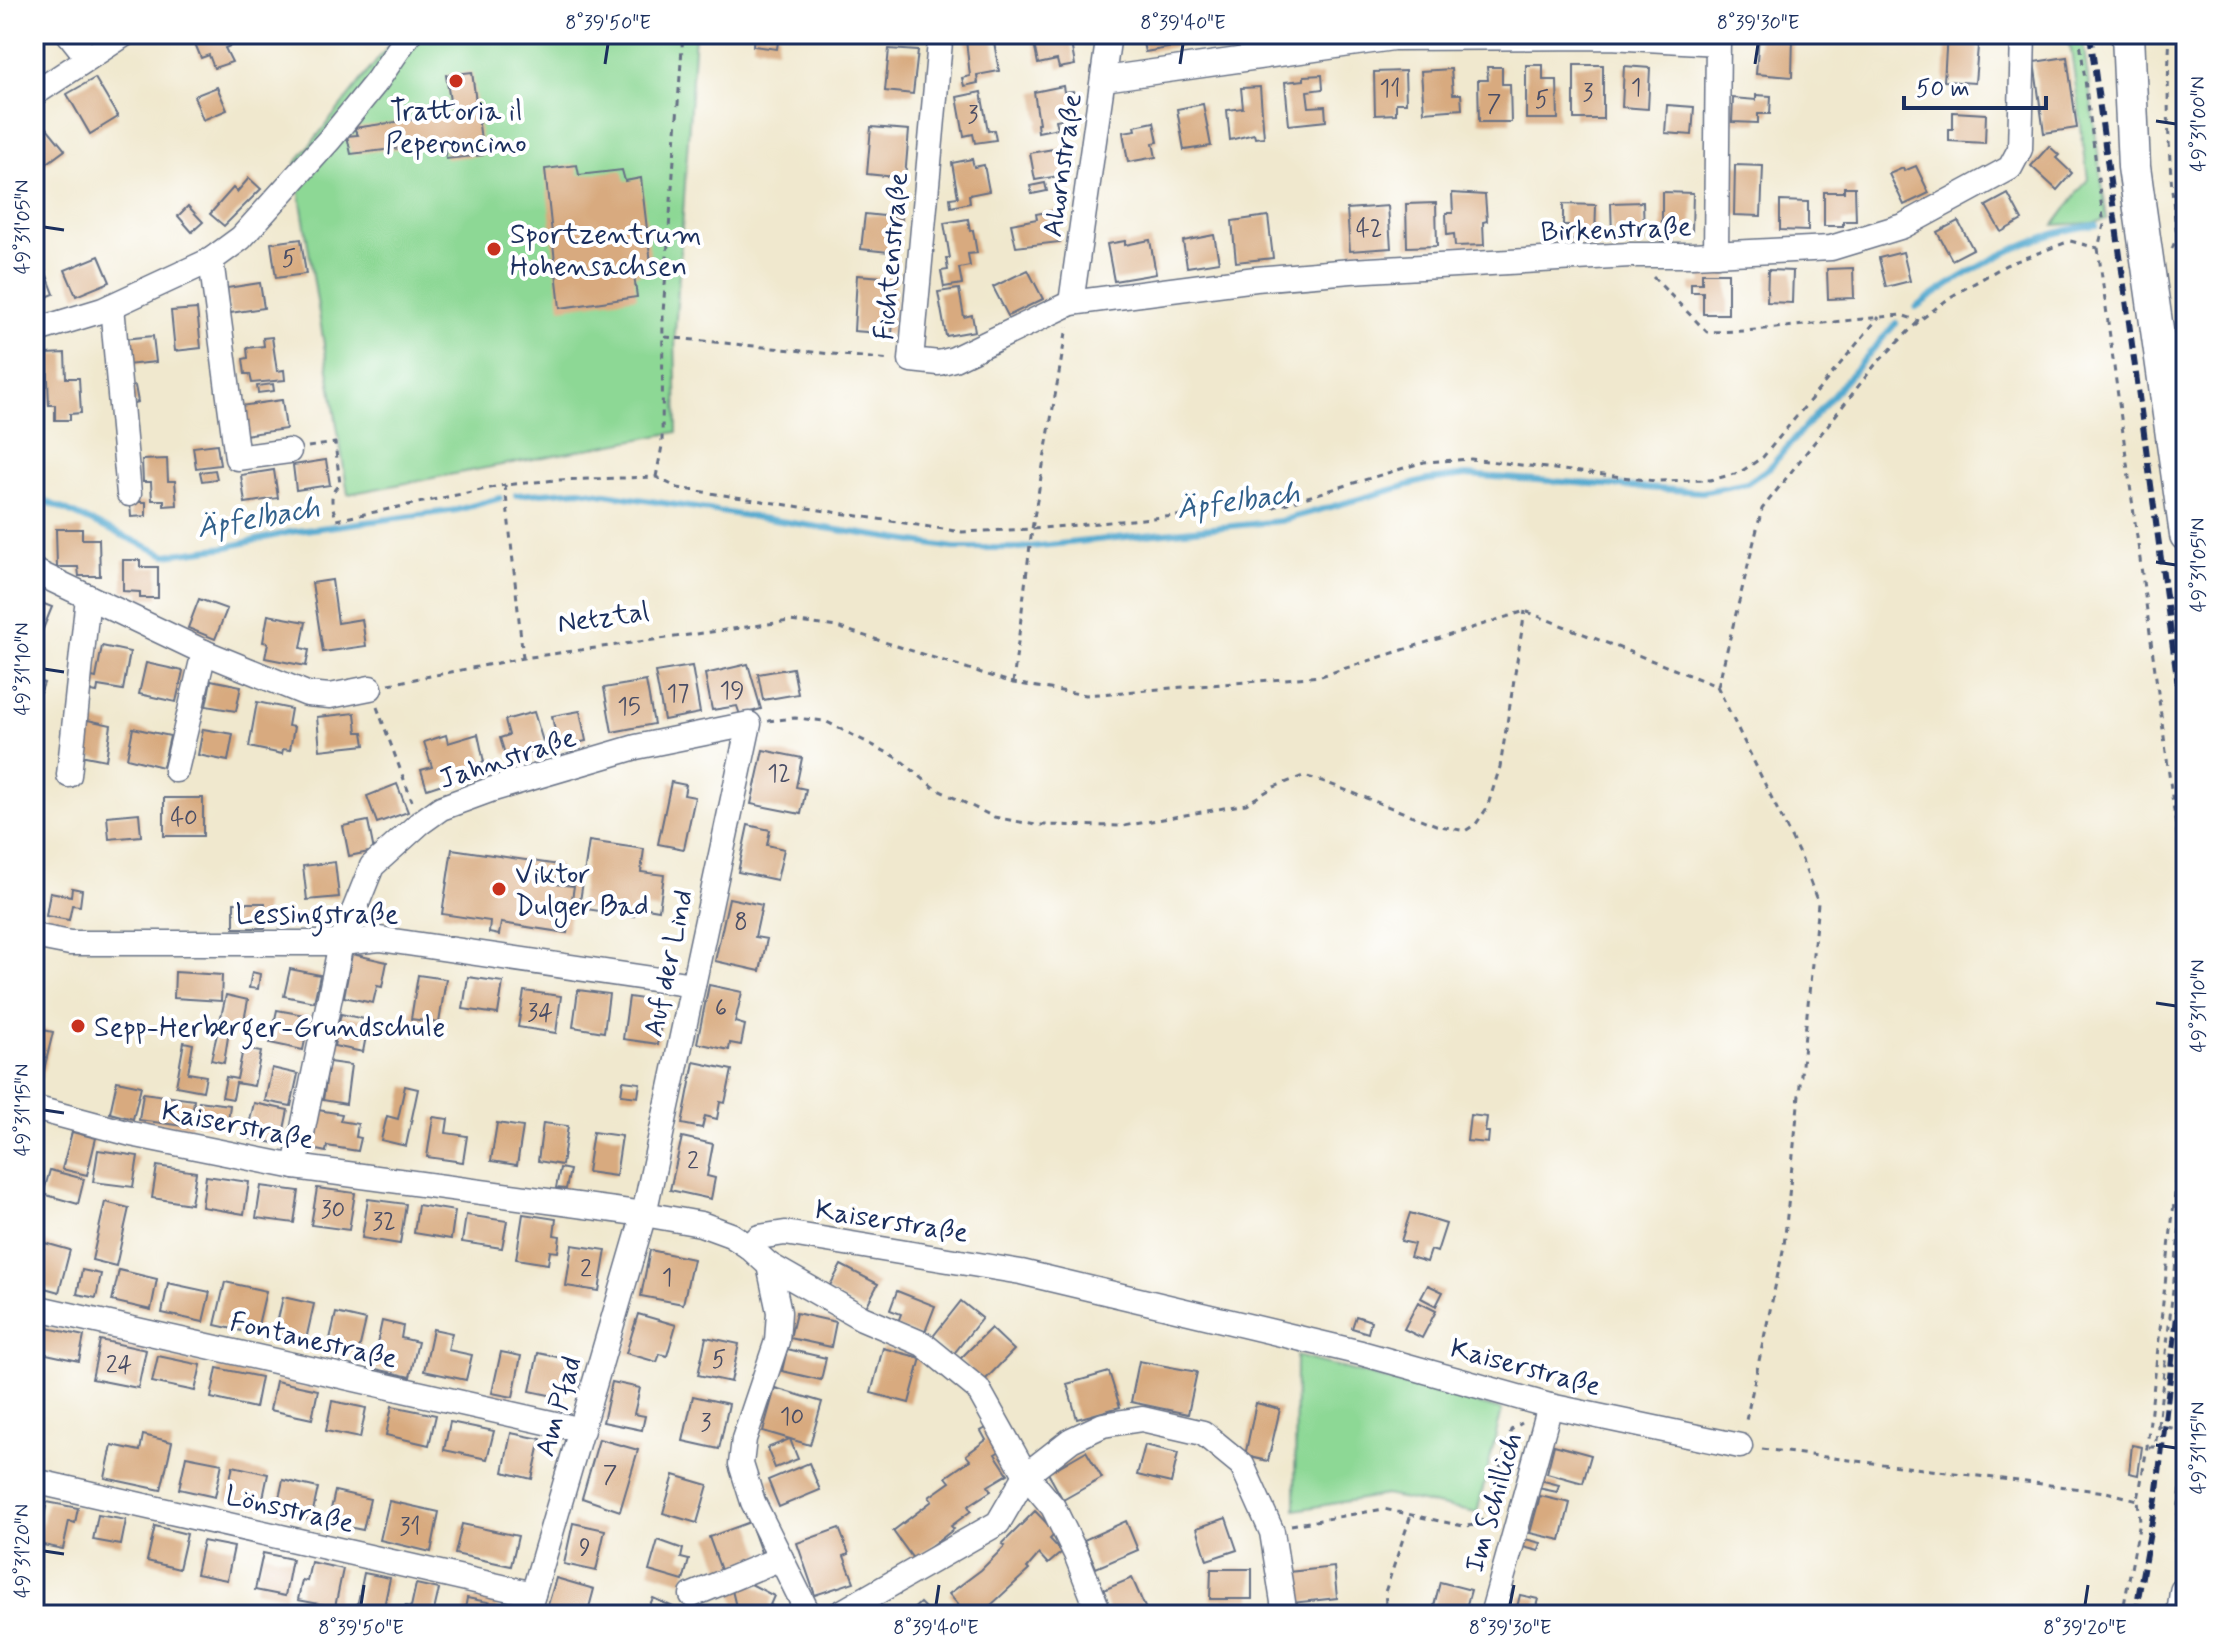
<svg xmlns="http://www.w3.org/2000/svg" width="2220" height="1649" font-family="Mynerve,sans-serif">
  <rect width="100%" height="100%" fill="#fff"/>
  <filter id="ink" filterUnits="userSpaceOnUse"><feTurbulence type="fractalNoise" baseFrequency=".0125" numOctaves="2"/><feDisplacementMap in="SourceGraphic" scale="16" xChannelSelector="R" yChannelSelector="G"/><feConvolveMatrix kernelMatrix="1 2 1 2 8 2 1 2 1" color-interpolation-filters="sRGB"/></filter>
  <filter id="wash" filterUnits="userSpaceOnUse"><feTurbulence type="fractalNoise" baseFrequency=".006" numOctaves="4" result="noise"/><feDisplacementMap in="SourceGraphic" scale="32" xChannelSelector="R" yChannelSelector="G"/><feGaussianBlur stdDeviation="1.8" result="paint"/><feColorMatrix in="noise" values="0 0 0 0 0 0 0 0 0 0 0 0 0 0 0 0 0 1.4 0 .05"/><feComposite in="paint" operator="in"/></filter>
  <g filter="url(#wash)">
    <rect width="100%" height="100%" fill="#f0e8ce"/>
    <!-- green -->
    <g fill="#8dd895" stroke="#54847a" stroke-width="2">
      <path d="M398,34H412L433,40L481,34H695L675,333L677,432L348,494L295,164Z"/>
      <path d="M2066,34H2082L2107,219L2092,223L2054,225L2088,179L2071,50Z"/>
      <path d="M1296,1356L1502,1410L1477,1513L1385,1495L1295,1510Z"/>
    </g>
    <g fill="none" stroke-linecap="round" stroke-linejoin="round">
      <!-- stream -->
      <g stroke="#52a9cf" stroke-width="6">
        <path d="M2180,213L2186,215"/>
        <path d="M1916,307C1970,269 2030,233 2096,225"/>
        <path d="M516,495L580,490L954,548H1020L1280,521L1427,480L1466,475L1702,492L1747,483L1770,467L1896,323"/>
        <path d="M34,496L166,555L227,547L290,532L457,510L500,498"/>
      </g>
    </g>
    <g id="blocks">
      <!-- building -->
      <g fill="#d8aa7f">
        <path d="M191,34H225L230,46L225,48L232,62L214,68L209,55L201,58Z"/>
        <path d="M754,34H779L777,49L753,46Z"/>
        <path d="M1032,34H1078L1079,42L1071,43L1075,65L1059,68L1057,60L1038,64Z"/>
        <path d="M1141,34H1183L1185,45L1145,52Z"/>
        <path d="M1209,34H1249V36L1209,40Z"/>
        <path d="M1759,34H1793L1792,77L1756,74Z"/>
        <path d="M1947,34H1979L1975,83L1944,81Z"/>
        <path d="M993,36L999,71L977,75L978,83L964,86L962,78L970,76L966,40Z"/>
        <path d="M889,49L918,51L913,94L885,91Z"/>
        <path d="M2067,57L2077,128L2044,133L2034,62Z"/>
        <path d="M1526,65H1543V80H1557L1558,119H1526Z"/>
        <rect x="1574" y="65" width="29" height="54"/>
        <path d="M1624,66L1650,68L1648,109L1622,107Z"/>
        <path d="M1487,67H1502V84H1510L1511,122H1479L1478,80H1488Z"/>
        <path d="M1451,69L1453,94H1461L1462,109L1424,112L1421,71Z"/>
        <path d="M1405,71L1406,103H1396V114L1375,115L1374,72Z"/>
        <path d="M472,72L483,155L446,159L444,143L351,154L347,136L358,135L354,128L452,114L446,75Z"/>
        <path d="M1322,75L1323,89L1307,91L1309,107L1325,106L1326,121L1289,125L1285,82L1304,80V76Z"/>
        <path d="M95,78L118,117L90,134L67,94Z"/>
        <path d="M1063,86L1064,92L1073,91L1078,116L1056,120L1058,128L1038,132L1037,124L1039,123L1034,92Z"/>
        <path d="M217,87L227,110L203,120L194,96Z"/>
        <path d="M1260,87L1264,137L1255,138L1254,134L1230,140L1227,110L1243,108L1241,88Z"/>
        <path d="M981,92L988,131L994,130L996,140L975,143L973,134L964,136L957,97Z"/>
        <path d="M1756,95L1771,96L1770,114H1758V123L1732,122L1733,98L1756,100Z"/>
        <path d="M1203,104L1211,146L1184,150L1177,109Z"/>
        <path d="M1667,105L1694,107L1692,135L1665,133Z"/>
        <path d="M34,112L65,150L46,164L34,147Z"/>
        <path d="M1953,112L1986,114L1985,143L1949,141V129H1953Z"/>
        <path d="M1154,122L1158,142L1153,143L1156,157L1128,162L1123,132L1136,130L1135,126Z"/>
        <path d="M871,127L909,130L905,178L867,174Z"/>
        <path d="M2049,146L2059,155L2056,158L2072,173L2057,190L2031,166Z"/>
        <path d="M1065,147L1070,174L1035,180L1030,153Z"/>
        <path d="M972,159L974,167L984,165L989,191L969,195L970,203L951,207L950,198L958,197L952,163Z"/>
        <path d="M577,165L579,175L622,170L625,181L641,178L652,272L634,275L637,297L560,308L545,169Z"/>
        <path d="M1735,165L1763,166L1761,216L1734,215Z"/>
        <path d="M1916,166L1929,193L1904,205L1889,174L1903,168L1904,171Z"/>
        <path d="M249,178L261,189L224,226L210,214L233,188L237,192Z"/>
        <path d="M1045,183L1047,191L1032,194L1030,186Z"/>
        <path d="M1844,187H1855L1856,221H1843V226H1824V192H1844Z"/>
        <path d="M1662,192L1693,193L1692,231H1662Z"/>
        <path d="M1452,193L1485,195L1487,221L1483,222L1484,245L1455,246L1454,234L1447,235L1446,213H1453Z"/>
        <path d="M2008,194L2022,220L2001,232L1986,206Z"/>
        <path d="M1780,201L1808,202V231L1780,230Z"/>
        <path d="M1643,202L1644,234L1612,236L1611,203Z"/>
        <path d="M1436,203L1437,246L1407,247L1406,204Z"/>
        <path d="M1563,204L1596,205L1595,241L1567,240L1568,225H1563Z"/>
        <path d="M188,206L203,222L192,232L178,216Z"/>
        <path d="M1388,206L1391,248L1350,251L1347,209Z"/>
        <path d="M1058,210L1061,224L1057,225L1060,242L1016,247L1011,224L1037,219L1036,214Z"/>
        <path d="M865,214L902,218L898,253L861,249Z"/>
        <path d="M1268,216L1273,258L1236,262L1232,221Z"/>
        <path d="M968,219L970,231L973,230L977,253L968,254L970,266L959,268L962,284L944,287L941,271L948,270L946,258H950L944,223Z"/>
        <path d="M1958,221L1973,249L1952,260L1937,232Z"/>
        <path d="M1214,235L1219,262L1187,267L1183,241Z"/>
        <path d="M301,239L306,274L276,278L271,243Z"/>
        <path d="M1150,240L1156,274L1114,281L1107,244L1125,241V245Z"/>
        <path d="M1903,252L1910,281L1886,287L1879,258Z"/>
        <path d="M99,256L110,282L76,296L65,270Z"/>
        <path d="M1853,268L1854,298L1828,299L1827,269Z"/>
        <path d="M45,270L54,294L34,302V275Z"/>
        <path d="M1028,270L1043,299L1008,316L993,287Z"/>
        <path d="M1768,270L1793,271L1792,303L1767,302Z"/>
        <path d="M1702,273H1728V314H1703V292H1691V283H1702Z"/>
        <path d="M857,275L896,278L892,334L854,331Z"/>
        <path d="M260,283L264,308L230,313L227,288Z"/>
        <path d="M959,289L964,317L972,315L975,331L946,336L938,292Z"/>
        <path d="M197,309L201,348L175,351L171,311Z"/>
        <path d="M153,336L156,362L126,365L123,339Z"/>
        <path d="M272,337L277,371L284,370L285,380L252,383L250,374H245L243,359L248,358L247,348L264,346L263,338Z"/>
        <path d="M65,353L66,378H79L81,413L70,414V420H55V405H49L47,354Z"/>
        <path d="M273,384L274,391L258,393L257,386Z"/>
        <path d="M135,386L138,402L129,404L127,387Z"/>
        <path d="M282,400L286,429L244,435L240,406Z"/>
        <path d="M217,444L220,465L196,468L193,447Z"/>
        <path d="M167,459L168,481H175L177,505L164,506V500H152L151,482H143L142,460Z"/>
        <path d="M326,460L330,485L296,490L293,465Z"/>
        <path d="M215,470L217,479L202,481L200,472Z"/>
        <path d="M274,470L278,498L245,503L241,475Z"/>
        <path d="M130,502H146V516L131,517Z"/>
        <path d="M56,529H82V539H99L100,576H79L78,567H57Z"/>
        <path d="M123,560H140V567H158V598H140V592L123,591Z"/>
        <path d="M332,580L338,623L362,619L366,646L323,652L312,583Z"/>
        <path d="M199,599L227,609L215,639L188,628Z"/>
        <path d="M34,600L52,607L41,634L34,631Z"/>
        <path d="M268,615L306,622L301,648L309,650L306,666L265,658L268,643L263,642Z"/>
        <path d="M102,646L130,652L123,690L98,686L97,693L85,691L88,676L96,678Z"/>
        <path d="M146,663L183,671L176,702L139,694Z"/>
        <path d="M748,664L761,709L740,715L737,706L712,710L705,674Z"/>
        <path d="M692,666L700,713L664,720L655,672Z"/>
        <path d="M793,668L798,694L763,700L758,674Z"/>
        <path d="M34,680L44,683L34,710Z"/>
        <path d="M211,680L241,686L236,711L206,706Z"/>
        <path d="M646,681L654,724L612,732L604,688Z"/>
        <path d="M257,702L291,709L288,726L294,727L290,750L283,749L282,754L249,747Z"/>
        <path d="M580,711L586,741L558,747L552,716Z"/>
        <path d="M534,712L545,748L516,757L514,751L505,754L500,738L509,735L505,720Z"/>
        <path d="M355,713L357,732H363L365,745L320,750L317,717Z"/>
        <path d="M83,719L111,725L106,760L75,754Z"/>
        <path d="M133,728L170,736L163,767L127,758Z"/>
        <path d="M203,729L233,734L228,761L198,755Z"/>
        <path d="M478,734L484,762L446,774L448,782L427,789L421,770L432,767L424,742L446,735L448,743Z"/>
        <path d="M763,750L802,758L796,787L806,789L801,814L751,804Z"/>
        <path d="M671,782L686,785L684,795L695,797L684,849L658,844Z"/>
        <path d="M397,784L408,812L377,823L367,796Z"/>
        <rect x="164" y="798" width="39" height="38"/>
        <path d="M139,813L141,836L109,839L107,816Z"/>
        <path d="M368,821L374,851L349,856L343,826Z"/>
        <path d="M748,825L770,830L767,845L784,849L777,880L738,872Z"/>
        <path d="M589,841L644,849L641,872L664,875L659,910L635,906L634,916L579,908Z"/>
        <path d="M452,849L559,865L556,884L574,886L567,933L501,923L499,935L489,933L490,921L442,914Z"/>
        <path d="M335,862L339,897L307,900L303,866Z"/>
        <path d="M72,888L82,890L80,906L72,905L69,920L46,916L50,892L71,896Z"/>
        <path d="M729,898L762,905L755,937L767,939L760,971L715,961Z"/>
        <rect x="234" y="903" width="31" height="25"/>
        <path d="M352,954L387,962L382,987L377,986L373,1003L344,997Z"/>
        <path d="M290,969L320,975L314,1002L284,996Z"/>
        <path d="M175,972L222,975L221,1001L174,998Z"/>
        <path d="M252,972L260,974L258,989L249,988Z"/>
        <path d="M418,975L446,979L439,1023L411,1019Z"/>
        <path d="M468,977L503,982L498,1014L463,1009Z"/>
        <path d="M709,985L742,992L735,1022L745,1025L741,1045L730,1043L729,1050L697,1043Z"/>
        <path d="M578,990L609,994L604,1032L573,1027Z"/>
        <path d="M524,991L561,996L556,1033L518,1027Z"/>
        <path d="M226,995L248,1000L243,1026L230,1024L224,1063L211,1060Z"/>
        <path d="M629,997L664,1002L658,1044L623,1039Z"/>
        <path d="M277,1010L310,1016L303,1050L270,1043Z"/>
        <path d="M341,1014L369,1020L363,1052L334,1046Z"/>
        <path d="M34,1028L53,1032L42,1078L34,1076Z"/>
        <path d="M184,1042L193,1044L188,1073L206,1076L203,1091L176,1086Z"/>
        <path d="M243,1049L261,1052L254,1086L236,1083L233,1099L222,1097L226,1077L237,1079Z"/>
        <path d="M329,1062L351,1065L346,1104L323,1100Z"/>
        <path d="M694,1062L732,1070L725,1103L720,1102L717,1119L705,1116L702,1128L682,1124Z"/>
        <path d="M272,1068L298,1074L291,1106L265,1101Z"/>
        <path d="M117,1081L141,1086L133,1119L110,1113Z"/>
        <path d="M623,1081L640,1083L638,1097L621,1095Z"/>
        <path d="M405,1086L418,1089L406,1146L381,1140L387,1116L398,1119Z"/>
        <path d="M143,1093L194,1100L191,1127L139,1120Z"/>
        <path d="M199,1101L230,1105L227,1129L196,1124Z"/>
        <path d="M254,1103L288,1110L281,1144L246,1138Z"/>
        <path d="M318,1110L342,1114L340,1121L358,1124L356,1137L361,1138L358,1151L327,1146L326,1152L312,1149Z"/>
        <path d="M1470,1115L1487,1117L1485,1132H1489L1488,1143L1467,1141Z"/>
        <path d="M433,1117L448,1119L446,1133L467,1136L463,1162L427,1157Z"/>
        <path d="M497,1123L523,1127L517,1165L491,1161Z"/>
        <path d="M543,1123L568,1126L562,1165L538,1161Z"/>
        <path d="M72,1132L96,1138L87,1175L62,1169Z"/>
        <path d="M593,1132L622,1136L616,1176L587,1172Z"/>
        <path d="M682,1137L713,1144L707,1176L715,1178L711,1199L670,1190Z"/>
        <path d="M98,1150L138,1156L133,1187L93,1182Z"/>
        <path d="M157,1166L196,1172L191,1204L152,1198Z"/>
        <path d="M560,1168L570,1170L566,1189L556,1188Z"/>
        <path d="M50,1170L84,1179L78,1204L43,1194Z"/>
        <path d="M206,1176L249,1182L244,1214L202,1207Z"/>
        <path d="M261,1186L299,1191L294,1223L256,1218Z"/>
        <path d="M317,1188L355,1193L349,1230L311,1225Z"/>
        <path d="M368,1199L406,1204L400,1244L362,1238Z"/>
        <path d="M105,1202L129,1208L116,1266L92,1260Z"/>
        <path d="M418,1205L455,1211L451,1239L414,1233Z"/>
        <path d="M1410,1213L1446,1224L1437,1252L1431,1250L1427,1262L1410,1257L1414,1244L1401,1241Z"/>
        <path d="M523,1214L556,1219L554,1235L560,1236L558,1252L550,1251L548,1264L516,1259Z"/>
        <path d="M466,1215L507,1221L502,1248L462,1242Z"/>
        <path d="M45,1243L70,1250L59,1292L34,1285Z"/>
        <path d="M572,1245L606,1250L599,1291L566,1286Z"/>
        <path d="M650,1250L693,1259L683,1304L641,1296Z"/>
        <path d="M841,1265L878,1284L864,1311L827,1291Z"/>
        <path d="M82,1270L101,1274L96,1298L77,1294Z"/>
        <path d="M119,1270L157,1279L151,1310L112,1301Z"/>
        <path d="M225,1282L266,1291L256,1334L215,1325Z"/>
        <path d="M168,1283L210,1292L203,1322L162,1313Z"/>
        <path d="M1428,1285L1443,1292L1436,1306L1421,1298Z"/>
        <path d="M897,1291L935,1306L923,1337L896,1327L901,1314L890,1310Z"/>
        <path d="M283,1297L314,1304L305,1344L274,1337Z"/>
        <path d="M961,1301L982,1318L952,1356L931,1339Z"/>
        <path d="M1418,1302L1436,1311L1422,1338L1404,1329Z"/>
        <path d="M336,1313L366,1320L358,1354L328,1348Z"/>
        <path d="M796,1313L836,1322L831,1347L790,1338Z"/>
        <path d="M638,1314L676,1325L667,1356L660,1354L657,1362L626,1353Z"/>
        <path d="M1356,1316L1371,1321L1368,1333L1352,1328Z"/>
        <path d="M382,1321L403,1326L401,1338L418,1342L410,1377L372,1368Z"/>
        <path d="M43,1327L84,1336L79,1361L37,1352Z"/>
        <path d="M991,1328L1014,1350L983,1382L960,1359Z"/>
        <path d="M433,1329L452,1333L448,1350L472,1355L466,1380L424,1371Z"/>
        <path d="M706,1337L739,1344L731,1382L698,1375Z"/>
        <path d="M100,1340L146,1350L138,1388L92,1379Z"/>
        <path d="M883,1348L921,1358L909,1403L871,1393Z"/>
        <path d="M787,1349L826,1358L821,1380L782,1371Z"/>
        <path d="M501,1352L521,1356L513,1397L492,1393Z"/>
        <path d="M538,1353L572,1360L563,1398L530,1391Z"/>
        <path d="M158,1356L201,1365L195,1391L152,1382Z"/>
        <path d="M1139,1361L1197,1372L1188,1414L1131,1402Z"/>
        <path d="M217,1368L261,1377L255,1408L211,1398Z"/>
        <path d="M1109,1372L1120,1407L1077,1419L1067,1384Z"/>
        <path d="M276,1381L318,1390L312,1419L270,1410Z"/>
        <path d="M612,1382L640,1388L634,1414L645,1416L642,1430L603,1422Z"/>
        <path d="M775,1388L822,1402L810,1445L790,1439L798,1459L775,1468L767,1448L790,1439L763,1431Z"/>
        <path d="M693,1396L729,1404L719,1449L683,1441Z"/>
        <path d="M332,1401L366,1408L360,1438L326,1431Z"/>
        <path d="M1256,1403L1280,1409L1268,1461L1245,1456Z"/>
        <path d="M392,1406L436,1415L429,1445L386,1435Z"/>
        <path d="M450,1422L494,1431L487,1459L444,1450Z"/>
        <path d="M988,1427L1002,1450L995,1454L1008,1474L988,1486L991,1491L968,1506L971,1511L951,1526L954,1529L914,1560L893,1531L932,1501L929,1497L950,1482L946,1477L970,1460L966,1455L986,1440L981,1431Z"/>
        <path d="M511,1433L541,1439L532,1479L503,1472Z"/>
        <path d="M143,1435L172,1442L161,1490L105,1478L112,1445L140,1451Z"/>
        <path d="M599,1439L638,1450L620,1511L582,1498Z"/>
        <path d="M1145,1445L1178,1453L1171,1483L1137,1475Z"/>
        <path d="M1554,1445L1591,1455L1583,1483L1547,1473Z"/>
        <path d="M2132,1445L2142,1447L2138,1475L2129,1473Z"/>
        <path d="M1086,1451L1102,1478L1063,1500L1048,1473Z"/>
        <path d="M186,1456L222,1463L215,1497L179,1489Z"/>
        <path d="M809,1463L820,1490L779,1507L768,1480Z"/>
        <path d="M233,1466L268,1474L261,1508L225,1500Z"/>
        <path d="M674,1475L708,1485L697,1523L663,1513Z"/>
        <path d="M283,1480L318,1488L311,1520L276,1512Z"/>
        <path d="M1540,1480L1559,1485L1557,1492L1538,1488Z"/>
        <path d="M335,1491L370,1499L363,1530L328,1523Z"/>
        <path d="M1540,1496L1570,1503L1561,1540L1530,1533Z"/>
        <path d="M389,1501L439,1512L431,1552L380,1540Z"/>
        <path d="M47,1502L78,1508L75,1523L69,1521L63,1549L38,1544Z"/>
        <path d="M1035,1511L1056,1533L1050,1539L1062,1552L1048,1564L1039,1554L1027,1568L1029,1570L991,1605L995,1610L989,1615H967L949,1594L981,1570L1005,1546L1002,1544Z"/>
        <path d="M98,1515L126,1520L121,1545L93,1540Z"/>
        <path d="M1226,1518L1237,1550L1207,1560L1197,1528Z"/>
        <path d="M1126,1521L1138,1550L1096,1568L1084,1540Z"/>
        <path d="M750,1522L762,1555L721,1570L709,1537Z"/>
        <path d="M573,1523L605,1530L596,1571L564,1564Z"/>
        <path d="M462,1524L518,1536L511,1566L455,1554Z"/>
        <path d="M155,1526L187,1534L179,1569L147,1561Z"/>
        <path d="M839,1528L849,1554L844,1556L854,1582L815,1595L797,1543Z"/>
        <path d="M1525,1539L1541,1543L1539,1551L1523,1547Z"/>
        <path d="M658,1540L683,1549L681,1558L689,1560L683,1581L649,1571Z"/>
        <path d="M203,1541L234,1547L227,1580L196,1574Z"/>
        <path d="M263,1553L292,1559L285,1596L255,1590Z"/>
        <path d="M311,1562L343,1569L335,1607L298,1600L302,1580L307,1581Z"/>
        <path d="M1334,1567L1337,1598L1292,1603L1289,1572Z"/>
        <path d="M1211,1569H1252V1599H1210Z"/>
        <path d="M364,1573L390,1578L383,1612L357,1607Z"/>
        <path d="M556,1578L594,1589L587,1615H545Z"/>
        <path d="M1132,1578L1147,1612L1152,1610L1153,1615H1111L1101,1591Z"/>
        <path d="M747,1582L774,1596L770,1605L785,1612L783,1615H751L736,1607L732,1590Z"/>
        <path d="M1440,1582L1471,1590L1464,1615L1433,1610Z"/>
        <path d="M416,1584L439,1589L433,1615H403L405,1606L411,1607Z"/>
        <path d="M1520,1595L1538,1599L1534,1615H1515Z"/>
        <path d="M467,1598L498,1604L496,1615H464Z"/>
        <path d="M653,1598L691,1615H645Z"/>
        <path d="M920,1603L932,1615H907Z"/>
      </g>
    </g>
  </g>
  <g filter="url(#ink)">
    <use href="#blocks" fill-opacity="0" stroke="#667085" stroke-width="2"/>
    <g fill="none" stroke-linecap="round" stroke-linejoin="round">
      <defs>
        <g id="minor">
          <path d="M69,34L88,58"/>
          <path d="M944,34L940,42L911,360L939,363L954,359L1071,303L1256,279L1351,271L1630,255H1692L1831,248L1903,226L2010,168L2020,149L2023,34"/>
          <path d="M1104,79L1393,38L1610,37L1718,43"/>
          <path d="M34,94L125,34"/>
          <path d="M1716,254L1718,34"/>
          <path d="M211,260L237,458L289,451"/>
          <path d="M1071,303L1109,34"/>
          <path d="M112,306L129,494"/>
          <path d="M34,331L103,310L211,260L241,238L330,139L377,81L409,34"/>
          <path d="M34,571L204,652L307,694L330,696L370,688"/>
          <path d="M176,770L204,652"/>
          <path d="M69,775L88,597"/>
          <path d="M34,936L70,943H341L380,939L693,985"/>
          <path d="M34,1108L131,1134L295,1167L644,1214L701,1224L731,1235L749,1247L769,1265L779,1312L777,1341L744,1439L741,1464L753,1502L809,1615"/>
          <path d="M295,1167L341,943L372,866L420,823L441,808L490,790L636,747L749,724L644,1214L527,1615"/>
          <path d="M749,1247L759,1237L785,1233L1021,1272L1361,1353L1550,1406L1740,1446"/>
          <path d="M769,1265L862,1318L923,1344L978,1389L1026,1475L1053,1507L1076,1554L1100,1615"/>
          <path d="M34,1307L582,1430"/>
          <path d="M34,1481L533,1594"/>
          <path d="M692,1595L781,1558"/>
          <path d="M837,1615L998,1523L1026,1475L1071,1440L1103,1425L1142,1419L1203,1433L1242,1465L1272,1532L1285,1615"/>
          <path d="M1492,1615L1550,1406"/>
        </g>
        <g id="major">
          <path d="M2128,34L2134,167L2186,535"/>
          <path d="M2183,1615L2186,1592"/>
        </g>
      </defs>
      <!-- minor casing -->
      <use href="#minor" stroke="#667085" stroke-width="27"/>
      <!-- major casing -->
      <use href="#major" stroke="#667085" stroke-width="35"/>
      <!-- path -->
      <g stroke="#667085" stroke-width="3" stroke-dasharray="6 6" stroke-linecap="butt">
        <path d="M2079,34L2104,225L2098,248L2184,885L2186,931"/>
        <path d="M2170,34C2165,120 2170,207 2186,291"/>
        <path d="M2172,193L2186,198"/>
        <path d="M2172,249L2176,239L2186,242"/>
        <path d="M1653,277L1707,332L1746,331L1901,315L1919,321"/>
        <path d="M665,337L891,360"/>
        <path d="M308,447L335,443L340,484C327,494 333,506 336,520L505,485"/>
        <path d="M656,477L662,446L663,313L683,34"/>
        <path d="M523,658L505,485L556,480L656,477L678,488L962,532L1032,529L1274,507L1424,462L1471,459L1655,481L1710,480L1739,473L1763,457L1879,317"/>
        <path d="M1013,683L1032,529L1067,327"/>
        <path d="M389,684L523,658L790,621L837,627L1013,683L1086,695L1321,676L1525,611L1717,686L1802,860L1818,903L1784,1246L1745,1425"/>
        <path d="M1718,686L1762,509L1875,365L1919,321L1952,296L2006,265L2070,241L2098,248"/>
        <path d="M377,707L412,801"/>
        <path d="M768,721L795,718L825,721L898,758L934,788L994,817L1036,825L1124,826L1246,804L1274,787L1303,776L1322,781L1436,825L1465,831L1476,824L1487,808L1500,767L1525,611"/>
        <path d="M2158,1426L2180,1225"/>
        <path d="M2181,1429L2186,1383"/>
        <path d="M2186,1442L2175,1541L2186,1557"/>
        <path d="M2149,1447H2155L2158,1426L2186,1430"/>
        <path d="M1762,1449L2106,1492L2138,1500"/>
        <path d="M1291,1525L1384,1509L1463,1526L1477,1525L1486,1515L1511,1430L1522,1423"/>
        <path d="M1387,1615L1385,1592L1411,1515"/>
        <path d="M2122,1615L2140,1522L2138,1500L2147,1447L2180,1149L2186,1055"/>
      </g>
      <!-- minor -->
      <use href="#minor" stroke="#fff" stroke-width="24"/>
      <!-- major -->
      <use href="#major" stroke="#fff" stroke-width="32"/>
      <!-- rail -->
      <g stroke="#1b2f5e" stroke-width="6" stroke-dasharray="12 6" stroke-linecap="butt">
        <path d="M2090,34L2186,744"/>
        <path d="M2135,1615L2156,1499L2186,1238"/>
      </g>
    </g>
  </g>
  <!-- ticks -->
  <path fill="none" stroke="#1b2f5e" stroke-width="3" d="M605,64L608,44M1180,64L1183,44M1755,64L1758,44M2156,121L2176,124M44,227L64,230M2156,562L2176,565M44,669L64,672M2156,1003L2176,1006M44,1110L64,1113M2156,1445L2176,1448M44,1551L64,1554M361,1605L364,1585M936,1605L939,1585M1510,1605L1514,1585M2085,1605L2088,1585"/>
  <!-- markers -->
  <g fill="#c8321e" stroke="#fff" stroke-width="3">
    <circle cx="456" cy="81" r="8"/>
    <circle cx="494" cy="249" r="8"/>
    <circle cx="499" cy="889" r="8"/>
    <circle cx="78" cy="1026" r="8"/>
  </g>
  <g text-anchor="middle" stroke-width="8" stroke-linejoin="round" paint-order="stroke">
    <!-- number labels -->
    <g font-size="24" fill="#4a4e66">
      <text x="1636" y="95">1</text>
      <text x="1390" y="96">11</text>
      <text x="1588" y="100">3</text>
      <text x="1542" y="107">5</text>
      <text x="1494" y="111">7</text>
      <text x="973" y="122">3</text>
      <text x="1369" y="236">42</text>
      <text x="289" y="266">5</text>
      <text x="732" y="698">19</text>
      <text x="678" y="701">17</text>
      <text x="629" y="714">15</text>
      <text x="779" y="781">12</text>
      <text x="184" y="825">40</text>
      <text x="741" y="929">8</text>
      <text x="721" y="1015">6</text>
      <text x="540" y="1020">34</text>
      <text x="693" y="1168">2</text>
      <text x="333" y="1217">30</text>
      <text x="384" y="1229">32</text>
      <text x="586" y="1276">2</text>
      <text x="667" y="1285">1</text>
      <text x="719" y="1367">5</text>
      <text x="119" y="1372">24</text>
      <text x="792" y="1424">10</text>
      <text x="706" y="1430">3</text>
      <text x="610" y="1482">7</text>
      <text x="410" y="1534">31</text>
      <text x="585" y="1555">9</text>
    </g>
    <!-- poi labels -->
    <g font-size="28" fill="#1b2f5e" stroke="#fff" text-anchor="start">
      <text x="456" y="120" text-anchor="middle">Trattoria il<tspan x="456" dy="32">Peperoncino</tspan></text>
      <text x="510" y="243">Sportzentrum<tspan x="510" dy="32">Hohensachsen</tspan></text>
      <text x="515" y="883">Viktor<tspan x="515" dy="32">Dulger Bad</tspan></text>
      <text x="94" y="1036">Sepp-Herberger-Grundschule</text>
    </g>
    <!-- street labels -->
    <g font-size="28" fill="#1b2f5e" stroke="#fff">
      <text transform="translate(1061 165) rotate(-82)" y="10">Ahornstraße</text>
      <text transform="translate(1616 228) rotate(-2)" y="10">Birkenstraße</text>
      <text transform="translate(890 256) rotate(-85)" y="10">Fichtenstraße</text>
      <text transform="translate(603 616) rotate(-8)" y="10">Netztal</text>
      <text transform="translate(507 757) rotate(-18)" y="10">Jahnstraße</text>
      <text x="317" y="923">Lessingstraße</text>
      <text transform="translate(667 963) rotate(-78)" y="10">Auf der Lind</text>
      <text transform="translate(238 1124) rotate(11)" y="10">Kaiserstraße</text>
      <text transform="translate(892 1220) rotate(9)" y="10">Kaiserstraße</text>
      <text transform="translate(314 1339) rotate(13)" y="10">Fontanestraße</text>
      <text transform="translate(1526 1366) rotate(15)" y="10">Kaiserstraße</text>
      <text transform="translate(557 1406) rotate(-74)" y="10">Am Pfad</text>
      <text transform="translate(1492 1502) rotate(-74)" y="10">Im Schillich</text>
      <text transform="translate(290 1508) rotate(13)" y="10">Lönsstraße</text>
    </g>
    <!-- water labels -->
    <g font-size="30" font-style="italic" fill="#31608b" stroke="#fff">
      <text transform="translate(1238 500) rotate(-8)" y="10">Äpfelbach</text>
      <text transform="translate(258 517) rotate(-10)" y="10">Äpfelbach</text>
    </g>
  </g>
  <!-- margin -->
  <rect width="2220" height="1649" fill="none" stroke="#fff" stroke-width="88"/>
  <!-- scale -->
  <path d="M1904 96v12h142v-12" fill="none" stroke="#1b2f5e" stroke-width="4"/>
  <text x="1916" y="96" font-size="24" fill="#1b2f5e" stroke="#ffffff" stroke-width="6" paint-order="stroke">50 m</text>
  <rect x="44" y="44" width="2132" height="1561" fill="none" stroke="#1b2f5e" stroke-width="3"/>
  <g font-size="20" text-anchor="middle" fill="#1b2f5e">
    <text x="608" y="29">8°39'50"E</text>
    <text x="1183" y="29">8°39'40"E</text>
    <text x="1758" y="29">8°39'30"E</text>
    <text transform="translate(2198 124) rotate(-90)" y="7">49°31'00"N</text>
    <text transform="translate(22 227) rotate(-90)" y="7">49°31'05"N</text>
    <text transform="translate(2198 565) rotate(-90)" y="7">49°31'05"N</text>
    <text transform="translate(22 669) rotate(-90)" y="7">49°31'10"N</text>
    <text transform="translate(2198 1006) rotate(-90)" y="7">49°31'10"N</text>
    <text transform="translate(22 1110) rotate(-90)" y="7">49°31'15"N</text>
    <text transform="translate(2198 1448) rotate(-90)" y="7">49°31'15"N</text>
    <text transform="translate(22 1551) rotate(-90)" y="7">49°31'20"N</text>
    <text x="361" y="1634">8°39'50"E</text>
    <text x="936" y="1634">8°39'40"E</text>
    <text x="1510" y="1634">8°39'30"E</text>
    <text x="2085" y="1634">8°39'20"E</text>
  </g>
</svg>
